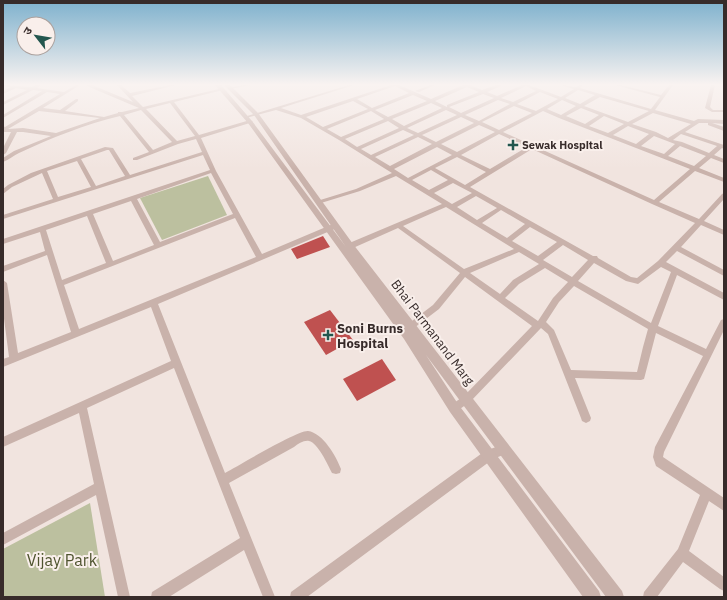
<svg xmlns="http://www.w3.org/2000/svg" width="727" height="600" font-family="'IBM Plex Sans','Noto Sans Devanagari',sans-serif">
  <rect width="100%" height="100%" fill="#f1e4df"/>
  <!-- green -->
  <g fill="#bcc09f">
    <path d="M208,176L227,215L162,240L140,198Z"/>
    <path d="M90,503L105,597H3V549Z"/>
  </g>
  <!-- building -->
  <g fill="#bf5150">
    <path d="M323,236L330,247L297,259L291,249Z"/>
    <path d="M330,310L353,340L326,355L304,322Z"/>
    <path d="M382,359L396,380L357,401L343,379Z"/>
  </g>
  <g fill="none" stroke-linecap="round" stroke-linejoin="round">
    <!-- minor -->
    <g fill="#c9b2ab" fill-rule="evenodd">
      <path d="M3,85L31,87L36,85H41L37,88L64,92L76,85H80L43,108L60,110L76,99H78V101L65,111L104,117L118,113V112H122L139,108L87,86V85H92L133,102L117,85H121L130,93L170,85H176L132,96L143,107L223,88V90L174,102L199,135L250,120L253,122L201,138L216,171L262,254L333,224H337L338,226L337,228L158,304L225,473C238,466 298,430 308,431C323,433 336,456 341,469L340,473L336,474L332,473C328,465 318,443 309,441C304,440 298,444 294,447L229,483L275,597H263L244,550L169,597H151L152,592L240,538L174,368L87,408L130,597H118L96,495L3,545V533L94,484L79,413L3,447V437L171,361L151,307L3,367V359L9,357L3,311V280L7,283L18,353L71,332L47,255L3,272V266L45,251L40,232L3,244V239L210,170L203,155L3,219V215L53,199L42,173L12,187L3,194V189L8,185L31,173L105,147L113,148L130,175L202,152L196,139L178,144L137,160H133V158L149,152L120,116C86,124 51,138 19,153C14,155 9,160 3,162V158L14,151L51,136L23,132H17L6,153L3,155V148L11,132H3V126L5,127L60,94L47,92L3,118V115L42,91L33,90L3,105V102L27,90L16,88L3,94V91L11,87L3,86ZM170,103L195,136L177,141L146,109ZM141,110L172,142L153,150L124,115ZM39,111L100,118L56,133L23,128L8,129ZM107,150H109L125,176L96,186L81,159ZM77,161L91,187L58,197L47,171ZM211,173L233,214L160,242L137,199ZM131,201L154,245L113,261L93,214ZM87,216L106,263L62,280L46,230ZM235,218L256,257L79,329L64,285Z"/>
      <path d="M243,85H251L230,89L228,88Z"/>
      <path d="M349,85H354L281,108L301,115L391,85H399L431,99L463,85H470L482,90L496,85H501V86L487,92L497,96L522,85H529L561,97L574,89L563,86V85L576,87L579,85H583L580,88L651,109L660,97L615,85H621L661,95L669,85H673L655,110L694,121L698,119L724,120V124L712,123L724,127V131L708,125V123H699L685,132L724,145V149L722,148L714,155L724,159V163L711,158L699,168L724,178V182L695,171L659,202L699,219L722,194L724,193V199L704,221L724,230V235L701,225L681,247L724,270V276L677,251L666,262L724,293V300L677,275L658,326L706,349L721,320L724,319V330L664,452L663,457L724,498V511L709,501L689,551L724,577V591L720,589L683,562L657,597H643L644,592L678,549L700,495L656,466L653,457L655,447L703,356L656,333L644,379L641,380L575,378L591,418L590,421L586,423L582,421L581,418L548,334L541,328L470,402L454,413L451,411L449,408L451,405L464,396L532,326L465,277L439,309L414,328H408L407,326L408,324L433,305L460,273L398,228L353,248H347L346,246L347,244L442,204L396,176L360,191L321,203H317V201L356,189L392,173L339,140L301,118L276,110L246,118L244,117ZM395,86L409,93L372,108L357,99ZM526,86L536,91L513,102L501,98ZM467,87L479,92L447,105V107L435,101ZM578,90L595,95L580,104L565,98ZM540,92L558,99L536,111L517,104ZM483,94L494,98L461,113L449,107ZM413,95L427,101L388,117L375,110ZM600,97L649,111L628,122L584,106ZM498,100L510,104L479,121L465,115ZM562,100L576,106L561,115L547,109ZM353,101L368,109L323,127L306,117ZM431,103L442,108L404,126L392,119ZM514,106L532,113L499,130L482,122ZM581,108L599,115L585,124L566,116ZM446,110L457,115L418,133L407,128ZM371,111L384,119L341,137L327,129ZM543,111L559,118L690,169L654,200L503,132ZM653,113L691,124L668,138L656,132L632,124ZM604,116L624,124L608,133L589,126ZM461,117L474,123L436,142L422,135ZM388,121L399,128L357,147L345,139ZM479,125L495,132L457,152L441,144ZM628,126L649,134L636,144L613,135ZM403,130L414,135L371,155L361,149ZM499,134L527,147L490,169L461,155ZM681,134L717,146L709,153L682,142L673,140ZM654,136L675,144L664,154L641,146ZM418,137L432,144L390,166L375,157ZM680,146L706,156L694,166L668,156ZM437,147L452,155L408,178L394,169ZM532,149L652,204L695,223L658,261L637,278L631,277L598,258L597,256H593L470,187ZM457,157L486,172L465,185L435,168ZM431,170L448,180L429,190L412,180ZM453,183L472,193L452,204L434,193ZM476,196L497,208L477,220L457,207ZM446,207L514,249L464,269L403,226ZM501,210L525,224L507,238L482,223ZM530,227L557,242L538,256L512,241ZM563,245L588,260L572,277L543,260ZM519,252L539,264L513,280L500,294L470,273ZM594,263L626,281L638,284L661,267L671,272L651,323L578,281ZM545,268L568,282L553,298L538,321L505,298L519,284ZM574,286L648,329L643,347L637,372L571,370L554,330L546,322L559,302Z"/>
      <path d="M430,85H435L419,92L415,91Z"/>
      <path d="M711,85H715L710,107L713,110H724V112H712L705,108Z"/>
      <path d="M504,444L508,445L509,449L508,453L493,459L307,597H290L291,592L485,451Z"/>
    </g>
    <!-- tertiary -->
    <path fill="#c9b2ab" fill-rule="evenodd" d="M215,85H221L252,121L346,247L254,115L224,85H230L258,113L353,244L622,591L624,597H606L426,355L458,404L599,591L601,597H583L450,412L404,339L248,123Z"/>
  </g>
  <!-- sky -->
  <linearGradient id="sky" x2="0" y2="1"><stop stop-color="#7eb1cd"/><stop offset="0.5" stop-color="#f9f3f1"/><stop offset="1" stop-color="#f9f3f1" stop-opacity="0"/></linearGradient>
  <rect width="727" height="169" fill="url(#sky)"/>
  <!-- markers -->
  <g fill="#22564e" stroke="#f9efeb" stroke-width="1.5">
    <path d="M511 139h4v4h4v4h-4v4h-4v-4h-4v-4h4z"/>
    <path d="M326 329h4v4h4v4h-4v4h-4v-4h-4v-4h4z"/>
  </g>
  <g text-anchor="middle" stroke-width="4" stroke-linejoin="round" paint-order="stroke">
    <!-- far-poi labels -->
    <g font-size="11" font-weight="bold" fill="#372b2a" stroke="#f9efeb" text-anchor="start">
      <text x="522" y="149">Sewak Hospital</text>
    </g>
    <!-- poi labels -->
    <g font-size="13" font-weight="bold" fill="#372b2a" stroke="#f9efeb" text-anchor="start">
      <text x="337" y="333">Soni Burns<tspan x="337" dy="15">Hospital</tspan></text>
    </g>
    <!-- street labels -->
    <g font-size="13" fill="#372b2a" stroke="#f9efeb">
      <text transform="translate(433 332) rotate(53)" y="5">Bhai Parmanand Marg</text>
    </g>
    <!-- near-park labels -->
    <g font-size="16" fill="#4f542f" stroke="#f9efeb">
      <text x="62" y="566">Vijay Park</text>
    </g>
  </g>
  <!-- border -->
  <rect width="727" height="600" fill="none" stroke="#372b2a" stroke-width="8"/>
  <!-- north arrow -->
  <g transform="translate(36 36) rotate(301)"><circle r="19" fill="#f9efeb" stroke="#aba19e"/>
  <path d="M0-3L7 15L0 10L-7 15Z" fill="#22564e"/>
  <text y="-6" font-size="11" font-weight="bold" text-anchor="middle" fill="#372b2a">उ</text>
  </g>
</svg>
